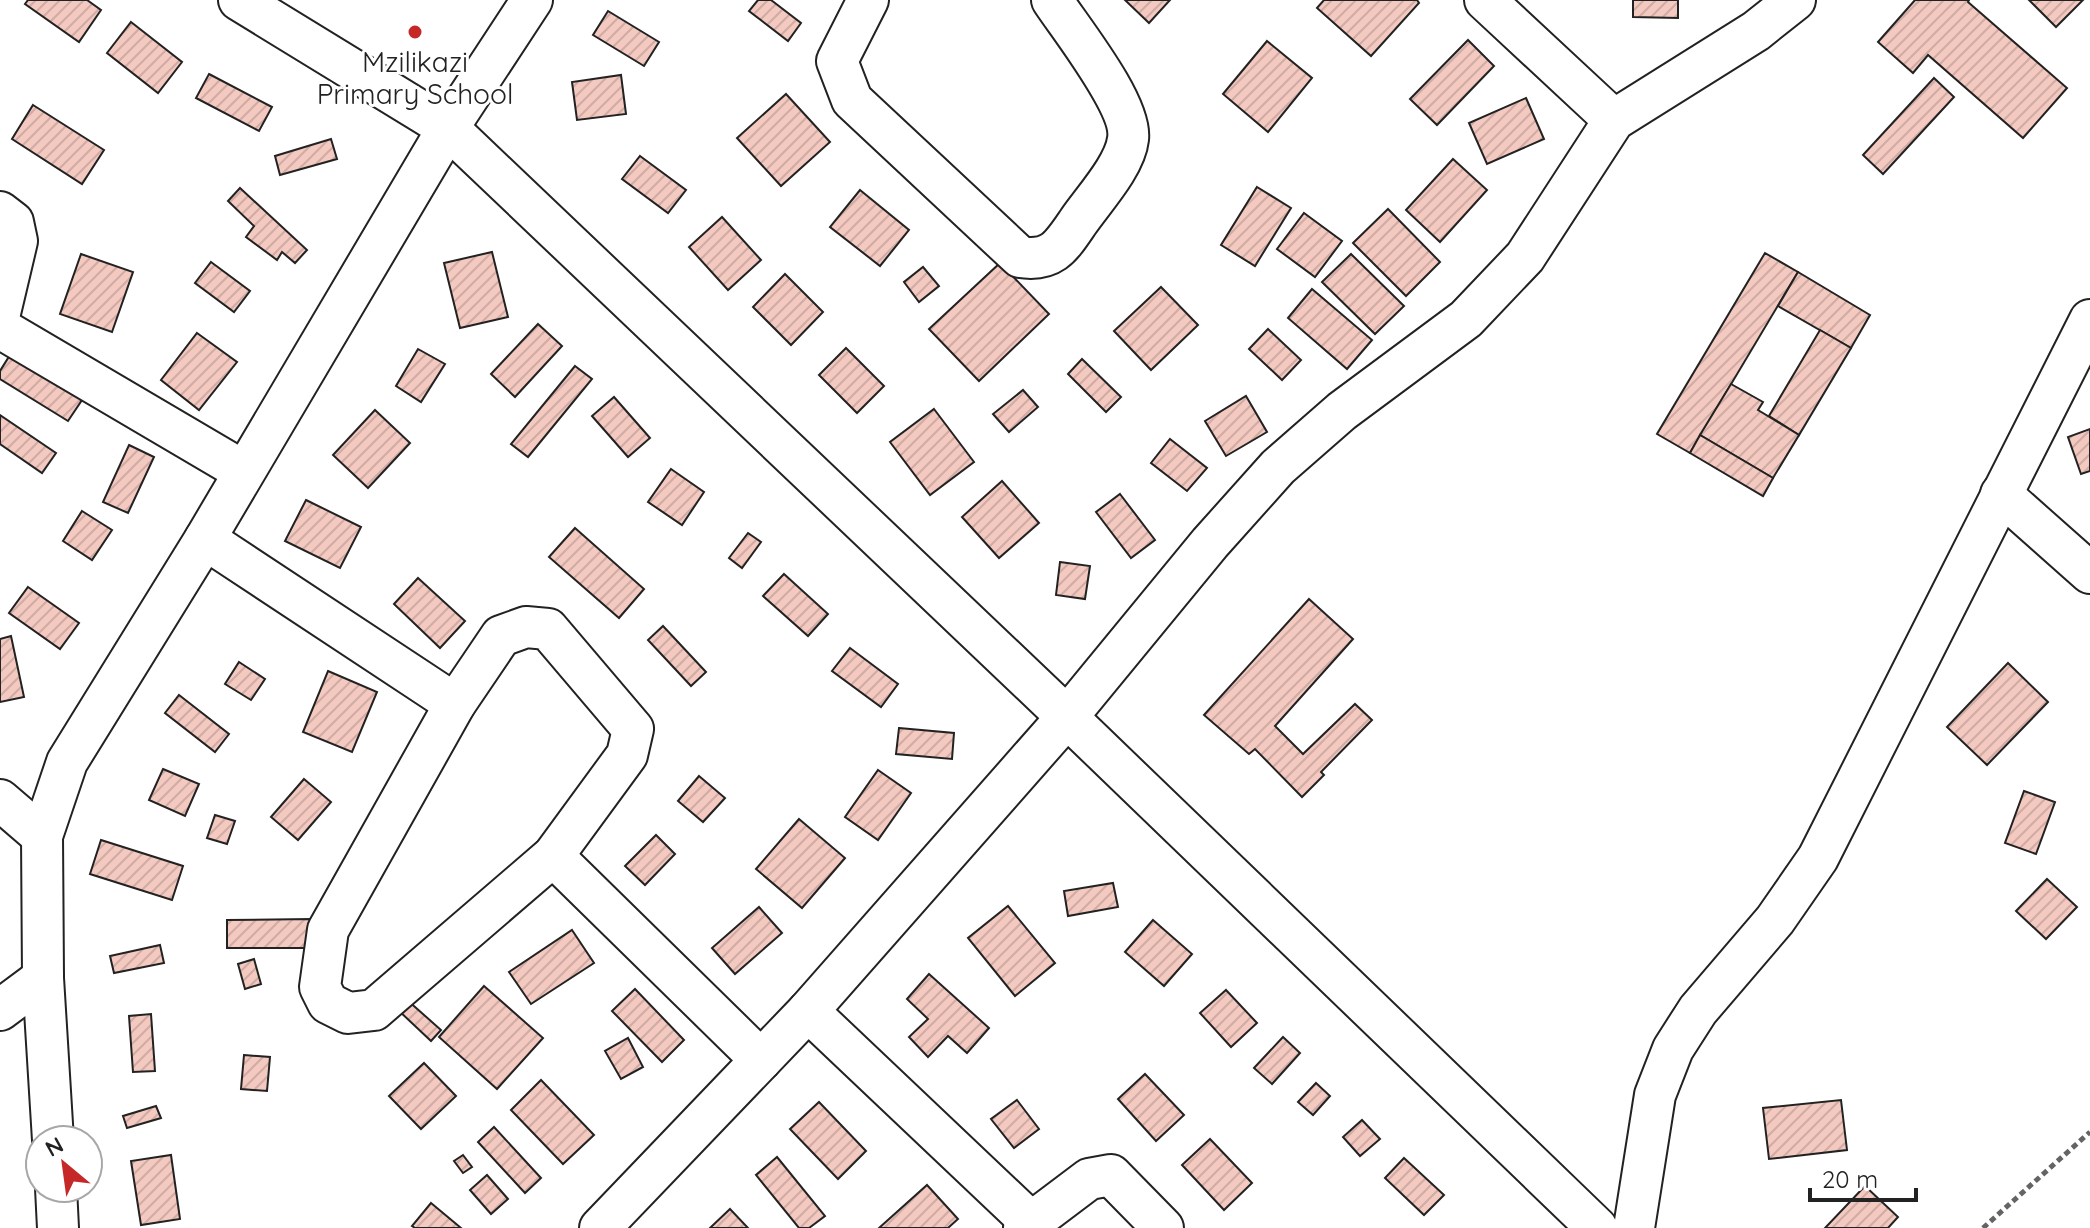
<svg xmlns="http://www.w3.org/2000/svg" width="2090" height="1228" font-family="Quicksand,sans-serif">
  <defs>
    <pattern id="building-hatch" width="6" height="6" patternUnits="userSpaceOnUse" patternTransform="scale(2)"><rect width="6" height="6" fill="#f3c9c0"/><path d="M-1 1l2-2M0 6l6-6M5 7l2-2" fill="none" stroke="#d0aca5"/></pattern>
  </defs>
  <rect width="100%" height="100%" fill="#fff"/>
  <!-- building -->
  <g fill="url(#building-hatch)" stroke="#222" stroke-width="2">
    <path d="M28,0H87L101,10L79,42L25,4Z"/>
    <path d="M758,0H771L801,23L788,41L749,11Z"/>
    <path d="M1125,0H1170L1149,23Z"/>
    <path d="M1324,0H1417L1419,3L1371,56L1317,8Z"/>
    <path d="M1633,0H1678V18L1633,17Z"/>
    <path d="M1915,0H1969L1968,2L2067,88L2023,138L1928,55L1913,73L1878,42Z"/>
    <path d="M2029,0H2083L2056,27Z"/>
    <path d="M608,11L659,42L644,66L593,35Z"/>
    <path d="M131,22L182,62L158,93L107,53Z"/>
    <path d="M1468,40L1494,66L1437,125L1410,99Z"/>
    <path d="M1267,41L1312,78L1268,132L1223,94Z"/>
    <path d="M209,74L272,107L259,131L196,98Z"/>
    <path d="M621,75L626,114L577,120L572,82Z"/>
    <path d="M1934,78L1954,97L1883,174L1863,155Z"/>
    <path d="M786,94L830,142L781,186L737,138Z"/>
    <path d="M1526,98L1544,139L1487,164L1469,123Z"/>
    <path d="M33,105L104,150L82,184L12,139Z"/>
    <path d="M331,139L337,159L280,175L275,156Z"/>
    <path d="M640,156L686,190L668,213L622,179Z"/>
    <path d="M1453,159L1487,190L1440,242L1406,210Z"/>
    <path d="M1257,187L1291,208L1255,266L1221,245Z"/>
    <path d="M240,188L307,250L295,263L282,252L277,260L246,237L254,226L228,201Z"/>
    <path d="M860,190L909,230L880,266L830,227Z"/>
    <path d="M1388,209L1440,262L1406,296L1353,243Z"/>
    <path d="M1304,213L1342,241L1315,277L1277,249Z"/>
    <path d="M722,217L761,260L728,290L689,247Z"/>
    <path d="M492,252L508,317L460,328L444,263Z"/>
    <path d="M1765,253L1798,272L1690,453L1657,434Z"/>
    <path d="M81,254L133,272L112,332L60,314Z"/>
    <path d="M1351,254L1404,306L1375,334L1322,282Z"/>
    <path d="M211,262L250,291L234,312L195,283Z"/>
    <path d="M1000,263L1049,314L979,381L929,329Z"/>
    <path d="M923,267L939,286L919,302L904,282Z"/>
    <path d="M1798,272L1870,315L1851,348L1778,306Z"/>
    <path d="M785,274L823,312L791,345L753,307Z"/>
    <path d="M1161,287L1198,325L1151,370L1114,331Z"/>
    <path d="M1312,289L1372,340L1347,369L1288,318Z"/>
    <path d="M538,324L562,346L515,397L491,374Z"/>
    <path d="M1268,329L1301,360L1282,380L1249,349Z"/>
    <path d="M1820,330L1851,348L1799,435L1769,416Z"/>
    <path d="M197,333L237,362L199,410L161,380Z"/>
    <path d="M846,348L884,386L857,413L819,375Z"/>
    <path d="M418,349L445,364L421,402L396,386Z"/>
    <path d="M10,355L82,400L68,421L0,379V371Z"/>
    <path d="M1082,359L1121,397L1106,412L1068,374Z"/>
    <path d="M575,366L592,379L528,457L511,444Z"/>
    <path d="M1731,384L1763,402L1758,410L1799,435L1773,478L1700,435Z"/>
    <path d="M1023,390L1038,407L1009,432L993,414Z"/>
    <path d="M1246,396L1267,432L1226,456L1205,421Z"/>
    <path d="M614,397L650,438L628,457L592,416Z"/>
    <path d="M934,409L974,462L930,495L890,442Z"/>
    <path d="M375,410L410,443L368,488L333,455Z"/>
    <path d="M0,415L56,453L42,473L0,444Z"/>
    <path d="M2090,429V471L2081,474L2068,437Z"/>
    <path d="M1700,435L1773,478L1763,496L1690,453Z"/>
    <path d="M1170,439L1207,468L1187,491L1151,463Z"/>
    <path d="M129,445L154,457L128,513L103,502Z"/>
    <path d="M671,469L704,492L682,525L648,502Z"/>
    <path d="M1002,481L1039,523L999,558L962,517Z"/>
    <path d="M1120,494L1155,540L1131,558L1096,512Z"/>
    <path d="M306,500L361,527L340,568L285,541Z"/>
    <path d="M82,511L112,530L92,560L63,541Z"/>
    <path d="M575,528L644,589L619,618L549,557Z"/>
    <path d="M748,533L761,542L742,568L729,558Z"/>
    <path d="M1060,562L1090,566L1085,599L1056,595Z"/>
    <path d="M784,574L828,614L808,636L763,596Z"/>
    <path d="M418,578L465,621L440,648L394,604Z"/>
    <path d="M28,587L79,623L60,649L9,613Z"/>
    <path d="M1309,599L1353,639L1275,726L1303,754L1355,704L1372,720L1321,772L1324,775L1302,797L1255,749L1249,754L1204,715Z"/>
    <path d="M663,626L706,672L691,686L648,640Z"/>
    <path d="M11,636L24,697L0,702V639Z"/>
    <path d="M850,648L898,684L881,707L832,671Z"/>
    <path d="M239,662L265,679L251,700L225,684Z"/>
    <path d="M2008,663L2048,702L1987,765L1947,727Z"/>
    <path d="M328,671L377,692L352,752L303,732Z"/>
    <path d="M179,695L229,734L215,752L165,713Z"/>
    <path d="M899,728L954,733L952,759L896,754Z"/>
    <path d="M163,769L199,784L185,816L149,800Z"/>
    <path d="M878,770L911,793L878,840L845,817Z"/>
    <path d="M699,776L725,798L703,822L678,801Z"/>
    <path d="M304,779L331,802L298,840L271,817Z"/>
    <path d="M2024,791L2055,802L2036,854L2005,843Z"/>
    <path d="M215,815L235,821L227,844L207,838Z"/>
    <path d="M799,819L845,858L802,908L756,869Z"/>
    <path d="M656,835L675,854L645,885L625,866Z"/>
    <path d="M101,840L183,866L172,900L90,874Z"/>
    <path d="M2047,879L2077,907L2046,939L2016,911Z"/>
    <path d="M1113,883L1118,907L1068,916L1064,891Z"/>
    <path d="M1008,906L1055,963L1015,996L968,938Z"/>
    <path d="M759,907L782,933L735,974L712,948Z"/>
    <path d="M311,919V948H227V920Z"/>
    <path d="M1153,920L1192,954L1164,986L1125,952Z"/>
    <path d="M572,930L594,963L531,1004L509,972Z"/>
    <path d="M160,945L164,963L114,973L110,956Z"/>
    <path d="M254,959L261,984L245,989L238,964Z"/>
    <path d="M929,974L989,1028L967,1053L948,1036L928,1057L909,1037L928,1019L907,999Z"/>
    <path d="M484,986L543,1038L497,1089L439,1037Z"/>
    <path d="M635,989L684,1040L662,1062L612,1011Z"/>
    <path d="M1226,990L1257,1023L1231,1047L1200,1013Z"/>
    <path d="M406,999L441,1030L431,1041L397,1009Z"/>
    <path d="M151,1014L155,1071L133,1072L129,1016Z"/>
    <path d="M1283,1037L1300,1053L1272,1084L1254,1068Z"/>
    <path d="M628,1038L643,1067L621,1079L605,1051Z"/>
    <path d="M244,1055L270,1057L267,1091L241,1089Z"/>
    <path d="M424,1063L456,1096L421,1129L389,1096Z"/>
    <path d="M1145,1074L1184,1115L1156,1141L1118,1099Z"/>
    <path d="M541,1080L594,1135L563,1164L511,1110Z"/>
    <path d="M1316,1083L1330,1096L1313,1115L1298,1102Z"/>
    <path d="M1017,1100L1039,1129L1014,1148L991,1119Z"/>
    <path d="M1841,1100L1847,1150L1769,1159L1763,1108Z"/>
    <path d="M819,1102L866,1151L838,1179L790,1129Z"/>
    <path d="M156,1106L161,1118L127,1128L123,1116Z"/>
    <path d="M1362,1120L1380,1139L1360,1156L1343,1137Z"/>
    <path d="M494,1127L541,1178L525,1193L478,1142Z"/>
    <path d="M1210,1139L1252,1183L1224,1210L1182,1165Z"/>
    <path d="M171,1155L180,1219L141,1225L131,1161Z"/>
    <path d="M463,1155L472,1167L463,1173L454,1161Z"/>
    <path d="M777,1157L825,1216L809,1228H799L756,1175Z"/>
    <path d="M1404,1158L1444,1195L1424,1215L1385,1178Z"/>
    <path d="M487,1175L508,1199L491,1214L470,1190Z"/>
    <path d="M927,1185L958,1219L948,1228H879Z"/>
    <path d="M1865,1186L1898,1217L1888,1228H1825Z"/>
    <path d="M431,1203L461,1228H415L412,1226Z"/>
    <path d="M730,1209L748,1228H710Z"/>
  </g>
  <g fill="none" stroke-linecap="round" stroke-linejoin="round">
    <defs>
      <g id="minor">
        <path d="M239,0L448,128L1067,717L1597,1228"/>
        <path d="M868,0L837,61L852,100L1020,257C1052,262 1061,247 1078,222C1093,200 1125,166 1128,139C1133,106 1071,29 1052,0"/>
        <path d="M1485,0L1614,120"/>
        <path d="M0,212L13,222L17,241L0,313"/>
        <path d="M0,328L243,471"/>
        <path d="M2001,494L2090,573"/>
        <path d="M205,539L455,704"/>
        <path d="M526,627L548,629L633,729L627,755L553,856L374,1010L348,1013L328,1003L320,987L328,930L455,704L501,636Z"/>
        <path d="M0,800L42,836"/>
        <path d="M553,856L761,1060"/>
        <path d="M0,1010L43,978"/>
        <path d="M808,1011L1037,1228"/>
        <path d="M53,1140L43,978L42,836L67,762L205,539L448,128L532,0"/>
        <path d="M56,1188L58,1228"/>
        <path d="M600,1228L808,1011L1067,717L1210,543L1278,467L1342,411L1466,319L1525,257L1614,120L1756,31L1795,0"/>
        <path d="M1024,1228L1089,1179L1111,1175L1163,1228"/>
        <path d="M1634,1228L1655,1095L1673,1049L1698,1010L1775,920L1818,858L2090,320"/>
      </g>
    </defs>
    <!-- minor casing -->
    <use href="#minor" stroke="#222" stroke-width="44"/>
    <!-- path -->
    <path stroke="#646464" stroke-width="5" stroke-dasharray="6 4" stroke-linecap="butt" d="M1983,1228L2090,1132"/>
    <!-- minor -->
    <use href="#minor" stroke="#fff" stroke-width="40"/>
  </g>
  <!-- markers -->
  <circle fill="#c62828" stroke="#fff" stroke-width="3" cx="415" cy="32" r="8"/>
  <g text-anchor="middle" stroke-width="6" stroke-linejoin="round" paint-order="stroke">
    <!-- poi labels -->
    <g font-size="28" fill="#222" stroke="#fff">
      <text x="415" y="72">Mzilikazi<tspan x="415" dy="32">Primary School</tspan></text>
    </g>
  </g>
  <!-- north arrow -->
  <g transform="translate(64 1164) rotate(331)"><circle r="38" fill="#ffffff" stroke="#a7a7a7" stroke-width="2"/>
  <path d="M0-6L14 30L0 20L-14 30Z" fill="#c62828"/>
  <text y="-12" font-size="22" font-weight="bold" text-anchor="middle" fill="#222222">N</text>
  </g>
  <!-- scale -->
  <path d="M1810 1188v12h106v-12" fill="none" stroke="#222222" stroke-width="4"/>
  <text x="1822" y="1188" font-size="24" fill="#222222" stroke="#ffffff" stroke-width="6" paint-order="stroke">20 m</text>
</svg>
